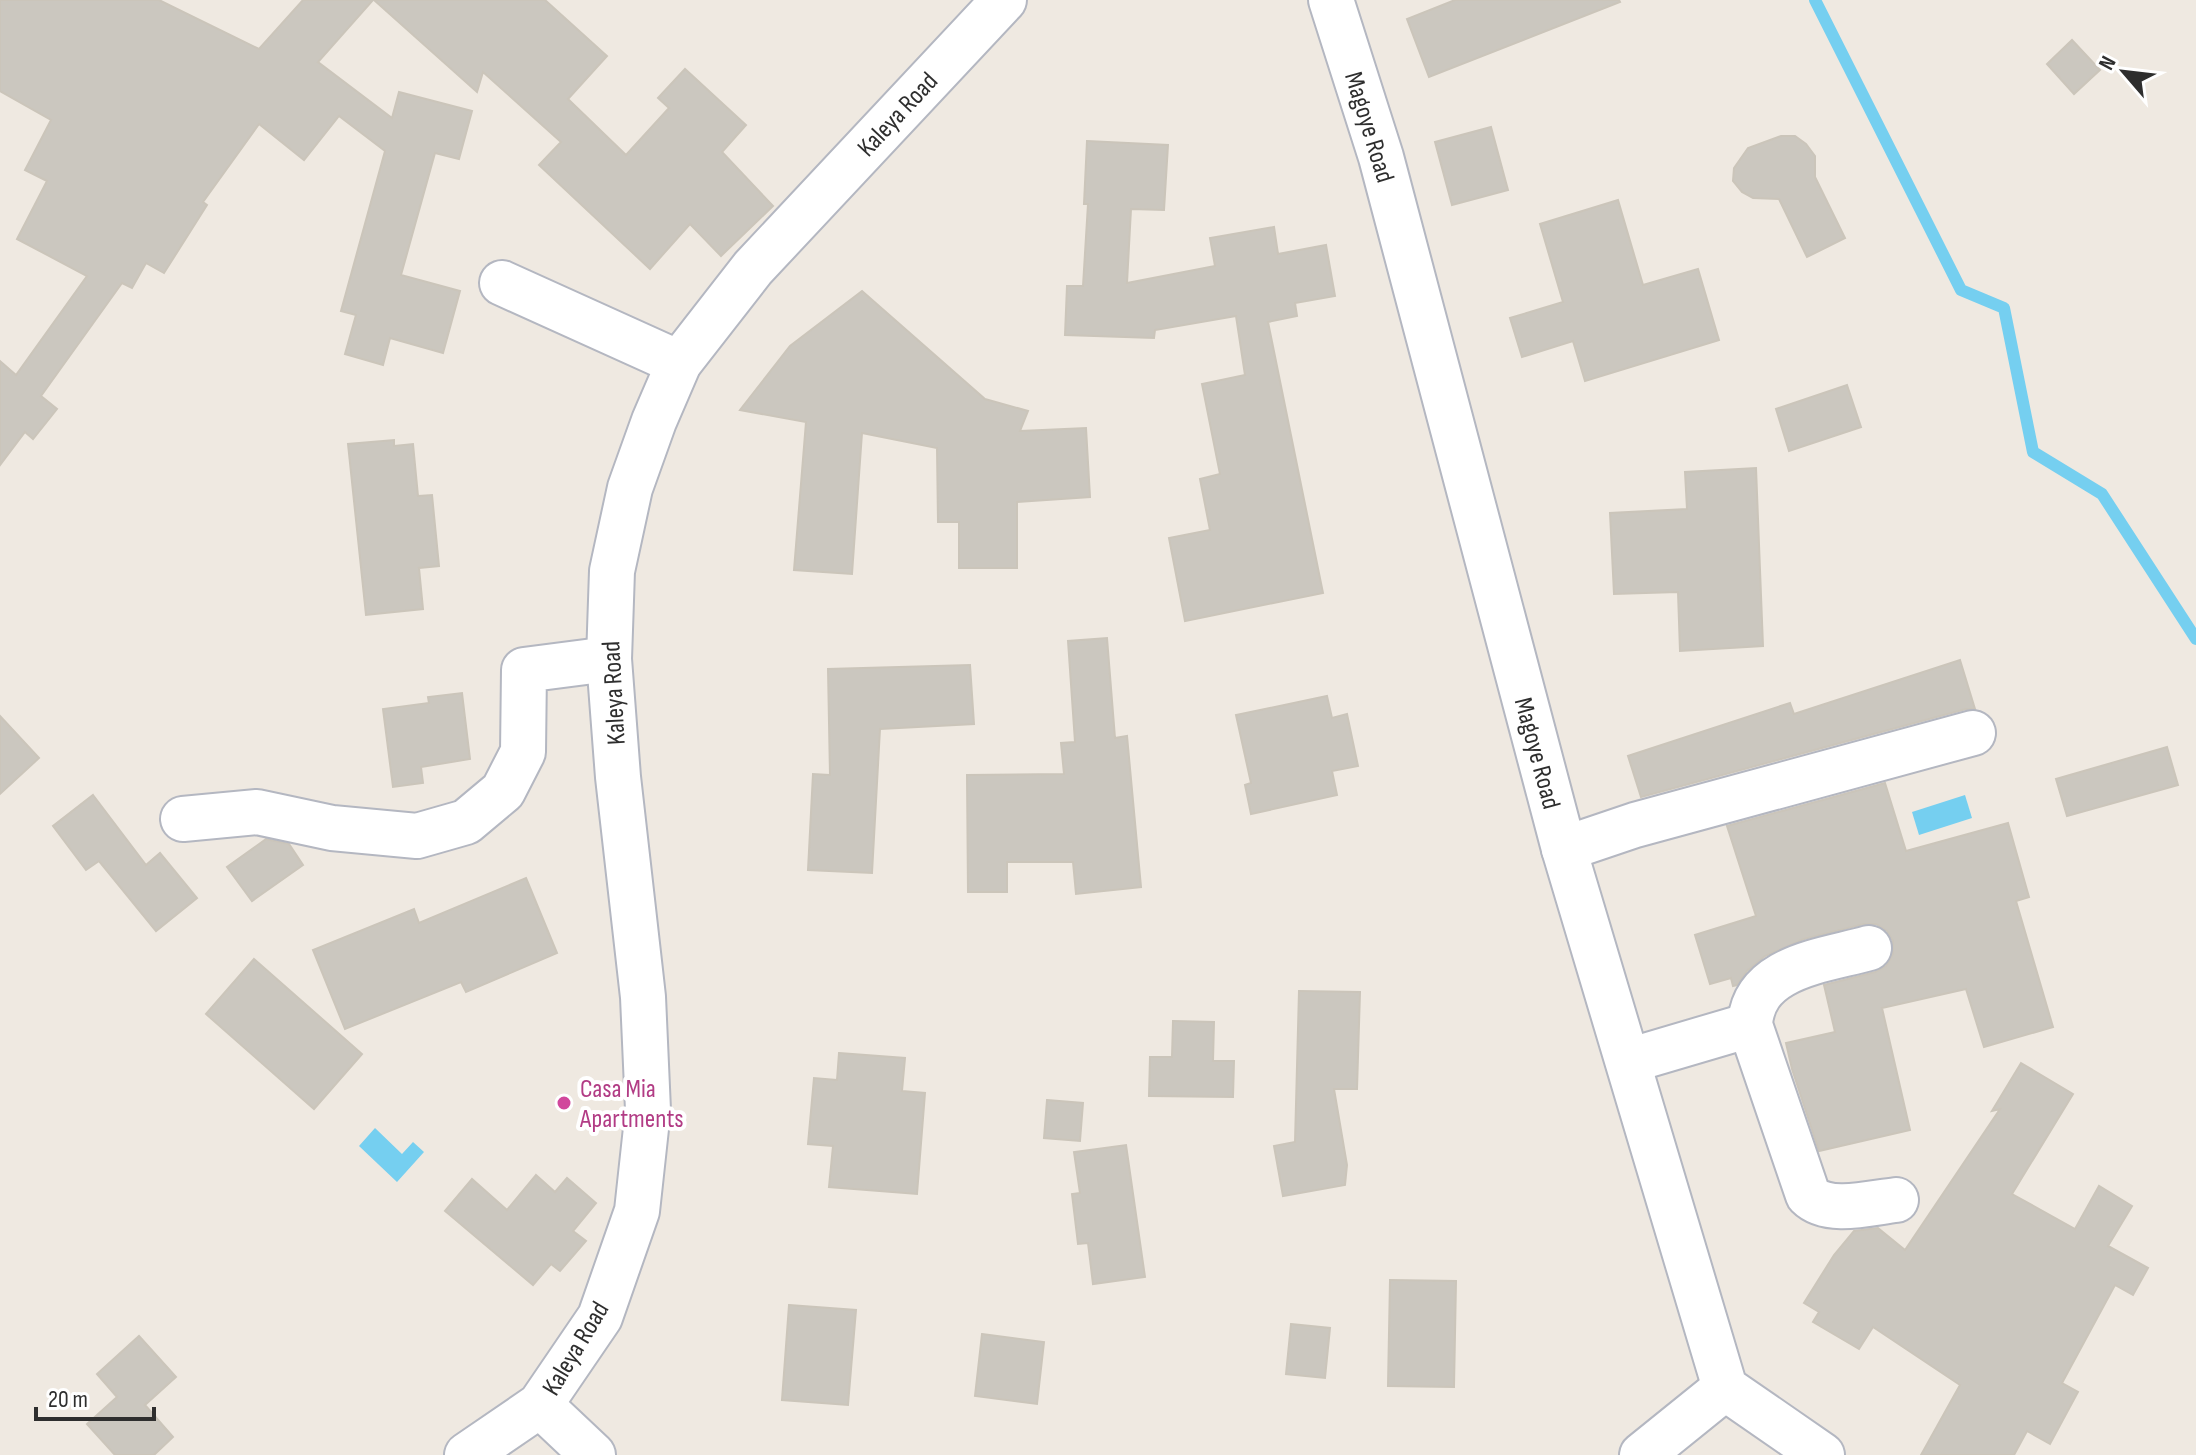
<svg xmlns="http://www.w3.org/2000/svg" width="2196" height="1455" font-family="'Sofia Sans Condensed',sans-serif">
  <rect width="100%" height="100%" fill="#efe9e1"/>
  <!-- water -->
  <g fill="#75cff0">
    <path d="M1965,795L1972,818L1919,835L1912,812Z"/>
    <path d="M375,1128L402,1154L413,1142L424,1152L397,1182L359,1146Z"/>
  </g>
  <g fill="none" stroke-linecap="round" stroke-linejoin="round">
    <!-- stream -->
    <path stroke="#75cff0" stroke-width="12" d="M1815,0L1961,290L2004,308L2033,452L2102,494L2196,639"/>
  </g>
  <!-- building -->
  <g fill="#cbc7bf" stroke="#cbc5ba" stroke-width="2">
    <path d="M0,0H159L259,49L303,0H373L318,62L392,118L399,92L472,111L459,159L435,153L401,275L460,291L443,353L390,338L383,365L345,354L356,315L341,311L385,151L339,116L304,160L259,124L203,202L207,205L164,273L146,263L132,288L122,283L41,396L57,409L33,439L25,432L0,465V361L16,375L87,276L17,239L47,181L25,170L51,120L0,91Z"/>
    <path d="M374,0H545L607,56L568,99L626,155L669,108L658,98L685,69L746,125L722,152L773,206L721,256L690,224L650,269L539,165L561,142L483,72L477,92Z"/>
    <path d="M1455,0H1619L1620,2L1429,77L1407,19Z"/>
    <path d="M2072,40L2100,70L2074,94L2047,64Z"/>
    <path d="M1491,127L1508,190L1452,205L1435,142Z"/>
    <path d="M1781,136H1795L1806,144L1815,156V177L1845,238L1807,257L1779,199L1753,198L1742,192L1733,181L1734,168L1748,148Z"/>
    <path d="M1087,141L1168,145L1164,210L1131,209L1127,283L1215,266L1210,238L1274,227L1278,254L1326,245L1335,296L1295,303L1297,316L1268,322L1323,593L1185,621L1169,538L1210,530L1200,479L1220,474L1202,384L1245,375L1236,316L1155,330L1154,338L1065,335L1067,286H1083L1088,204H1084Z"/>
    <path d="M1618,200L1643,285L1698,269L1719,340L1585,381L1573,341L1522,357L1510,318L1563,302L1540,224Z"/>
    <path d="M862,291L985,399L1028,411L1020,431L1086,428L1090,497L1017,502V568H959V522H938L937,448L862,433L852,574L794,570L806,422L740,410L790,346Z"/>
    <path d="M1847,385L1861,427L1789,451L1776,409Z"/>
    <path d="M394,440V446L413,444L418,496L432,495L439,566L419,568L423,609L366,615L348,444Z"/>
    <path d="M1756,468L1763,646L1680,651L1678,592L1614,594L1610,513L1687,509L1685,472Z"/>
    <path d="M1107,638L1115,738L1127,736L1141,887L1076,894L1073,862H1007V892H968L967,775L1064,774L1061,743L1075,742L1068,641Z"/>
    <path d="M1960,660L1975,709H1966L1641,797L1628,756L1790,703L1794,714Z"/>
    <path d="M970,665L974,724L880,729L872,873L808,870L813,774L830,775L828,669Z"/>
    <path d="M462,693L470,759L421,767L423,783L393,787L383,709L429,703L428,697Z"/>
    <path d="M1327,696L1332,718L1347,714L1358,766L1332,771L1337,795L1251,814L1245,785L1251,783L1236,715Z"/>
    <path d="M0,716L39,758L0,794Z"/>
    <path d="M2167,747L2178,785L2067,816L2056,779Z"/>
    <path d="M1885,783L1906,851L2008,823L2029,897L2016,901L2053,1027L1984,1047L1966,989L1882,1008L1910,1130L1819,1151L1792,1069L1786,1043L1835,1032L1824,985L1875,972L1886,966L1893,954V941L1887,931L1876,924H1864L1804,939L1765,956L1747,971L1737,985L1733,986L1731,978L1710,984L1695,935L1756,916L1727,826Z"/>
    <path d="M93,795L146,865L160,853L197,898L156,931L99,861L86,870L53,826Z"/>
    <path d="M266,839L289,844L303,865L252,901L227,867Z"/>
    <path d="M526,878L557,953L466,992L461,982L345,1029L313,950L414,909L419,923Z"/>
    <path d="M254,959L362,1054L314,1109L206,1014Z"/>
    <path d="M1299,991L1360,992L1357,1089H1334L1347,1165L1345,1185L1283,1196L1274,1146L1295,1142Z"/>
    <path d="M1173,1021L1214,1022L1213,1061H1234L1233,1097L1149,1096L1150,1057H1172Z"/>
    <path d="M839,1053L905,1058L902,1091L925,1093L917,1194L829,1187L833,1146L808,1144L814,1078L837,1080Z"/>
    <path d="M2021,1063L2073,1094L2012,1194L2075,1229L2099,1186L2132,1206L2108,1246L2148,1268L2133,1295L2115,1285L2062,1383L2078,1392L2050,1444L2027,1431L2014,1455H1921L1960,1385L1873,1327L1859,1349L1813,1322L1819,1312L1804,1303L1834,1255L1854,1231L1878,1228L1905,1250L2000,1109L1992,1111Z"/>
    <path d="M1047,1100L1083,1103L1080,1141L1044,1138Z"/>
    <path d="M1126,1145L1145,1277L1093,1284L1088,1243L1078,1244L1072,1194L1080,1193L1074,1152Z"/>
    <path d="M536,1175L555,1192L567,1178L596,1203L573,1231L586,1241L560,1271L551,1264L533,1285L445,1211L472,1179L507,1210Z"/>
    <path d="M1390,1280L1456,1281L1454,1387L1388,1386Z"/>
    <path d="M789,1305L856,1310L848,1405L782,1400Z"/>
    <path d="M1291,1324L1330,1328L1325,1378L1286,1374Z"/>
    <path d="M982,1334L1044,1342L1037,1404L975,1396Z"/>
    <path d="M139,1336L176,1377L145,1405L173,1437L154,1455H115L87,1424L117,1397L97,1374Z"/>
  </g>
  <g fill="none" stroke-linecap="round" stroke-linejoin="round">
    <defs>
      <g id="minor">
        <path d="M1331,0L1381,157L1564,849L1725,1388L1822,1455"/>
        <path d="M502,283L679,363"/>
        <path d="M183,819L257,812L332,828L417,836L466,822L503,791L523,752L524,670L609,659"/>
        <path d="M1564,849L1635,825L1973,733"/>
        <path d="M1869,948C1824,961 1753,966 1750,1025L1808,1195C1828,1215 1870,1203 1896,1200"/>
        <path d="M1628,1061L1750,1025"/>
        <path d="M540,1405L593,1455"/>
        <path d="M467,1455L540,1405L600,1317L637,1211L648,1110L643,997L618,777L609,659L612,571L630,488L654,421L679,363L753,268L1004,0"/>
        <path d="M1642,1455L1725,1388"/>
      </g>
    </defs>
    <!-- minor casing -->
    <use href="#minor" stroke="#b4b7c1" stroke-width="48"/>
    <!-- minor -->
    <use href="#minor" stroke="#fff" stroke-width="44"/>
  </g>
  <!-- markers -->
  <circle fill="#d1479c" stroke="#fff" stroke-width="3" cx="564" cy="1103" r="8"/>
  <g text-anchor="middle" stroke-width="8" stroke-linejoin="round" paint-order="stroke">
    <!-- street labels -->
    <g font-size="26" fill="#2e2e2e" stroke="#fff">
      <text transform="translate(897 114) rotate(-47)" y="9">Kaleya Road</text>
      <text transform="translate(1370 127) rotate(73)" y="9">Magoye Road</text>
      <text transform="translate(613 693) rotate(-93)" y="9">Kaleya Road</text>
      <text transform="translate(1538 753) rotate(75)" y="9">Magoye Road</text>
      <text transform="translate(575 1348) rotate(-59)" y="9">Kaleya Road</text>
    </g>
    <!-- hotel labels -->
    <g font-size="26" fill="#b23c85" stroke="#fff" text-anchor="start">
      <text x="580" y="1097">Casa Mia<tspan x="580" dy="30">Apartments</tspan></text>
    </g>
  </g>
  <!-- north arrow -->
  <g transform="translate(2124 72) rotate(298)" stroke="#ffffff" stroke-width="6" paint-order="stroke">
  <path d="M0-6L14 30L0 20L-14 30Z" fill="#2e2e2e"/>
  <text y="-12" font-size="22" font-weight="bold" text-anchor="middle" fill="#2e2e2e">N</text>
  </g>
  <!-- scale -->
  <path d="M36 1407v12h118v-12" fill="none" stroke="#2e2e2e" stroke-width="4"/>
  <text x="48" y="1407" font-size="24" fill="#2e2e2e" stroke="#ffffff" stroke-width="6" paint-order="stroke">20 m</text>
</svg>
